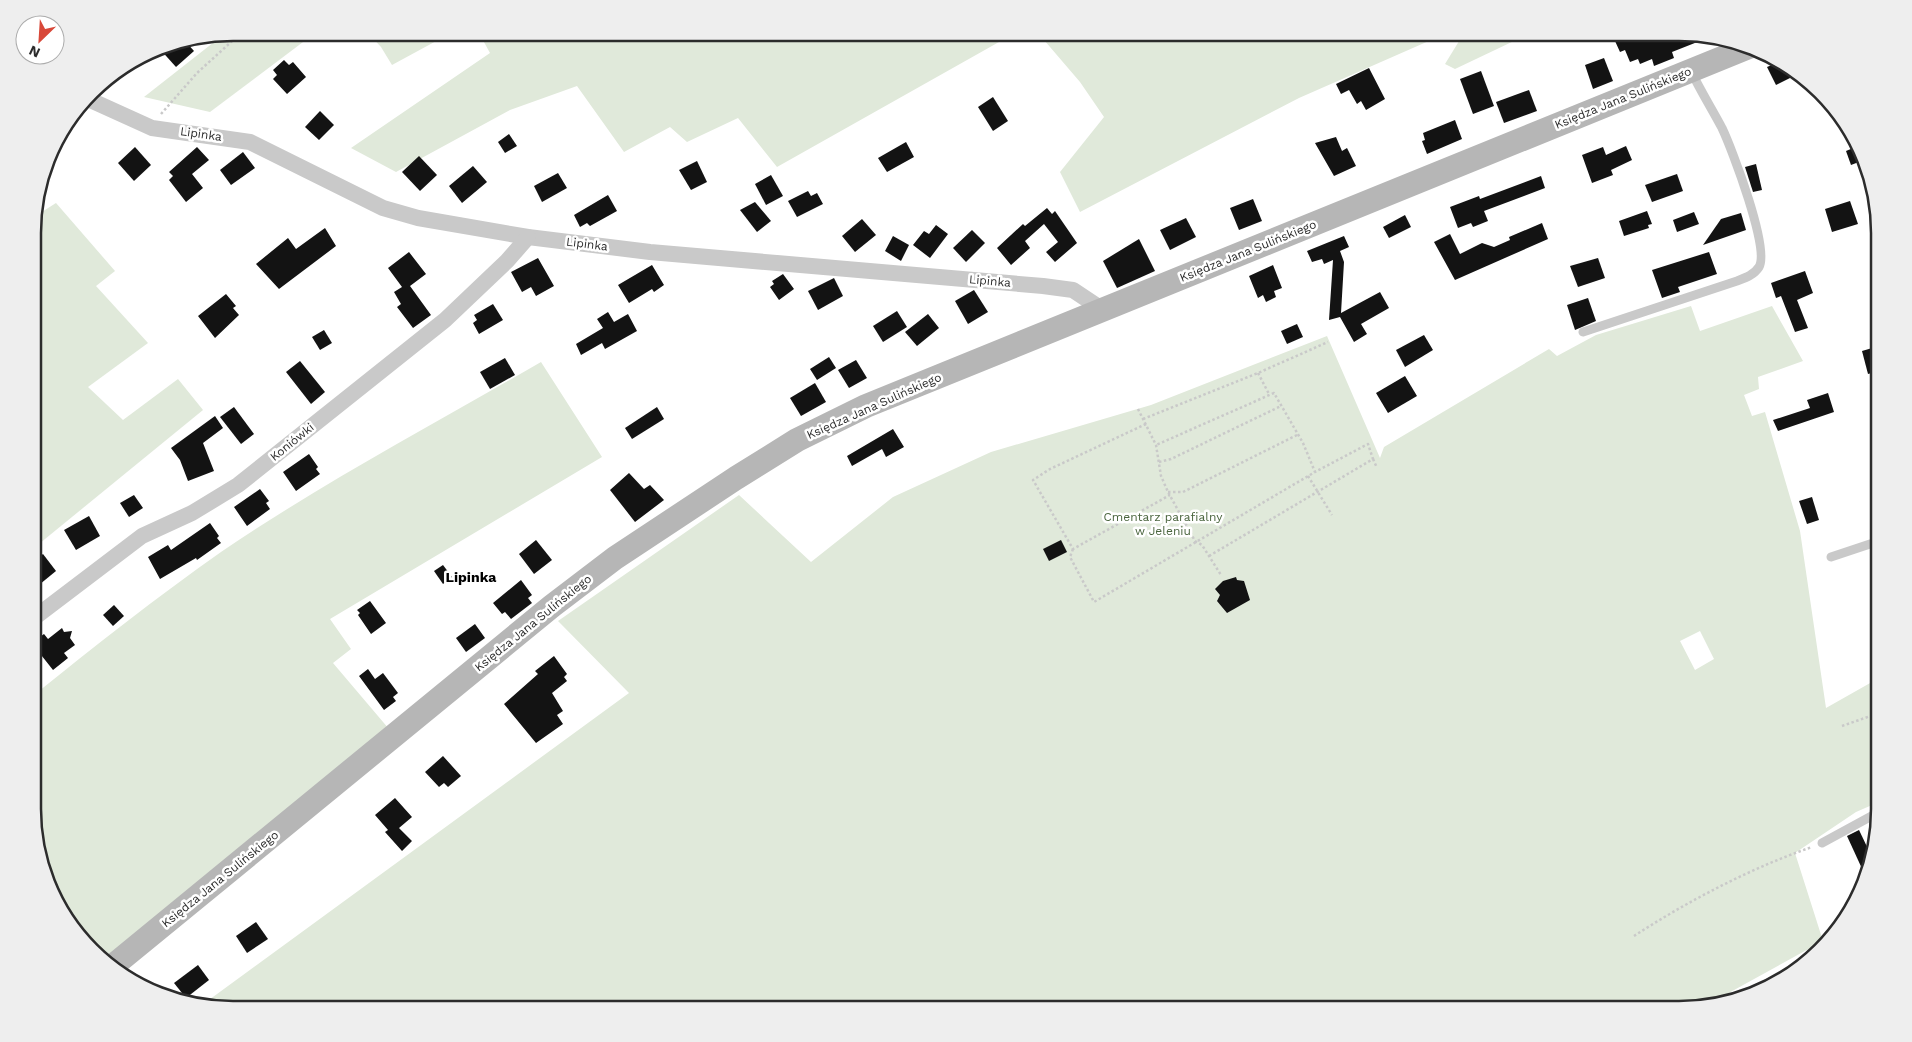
<svg xmlns="http://www.w3.org/2000/svg" width="1912" height="1042" font-family="'Work Sans',sans-serif">
  <rect width="100%" height="100%" fill="#fff"/>
  <!-- green -->
  <g fill="#e0e9da" fill-rule="evenodd">
    <path d="M233,33H315L210,112L144,97L223,35Z"/>
    <path d="M368,33H451L392,65L381,47Z"/>
    <path d="M479,33H1015L777,167L738,118L687,142L670,127L624,152L577,86L510,110L396,172L351,148L490,53Z"/>
    <path d="M1038,33H1447L1299,98L1080,212L1060,172L1104,117L1080,82Z"/>
    <path d="M1464,33H1531L1455,69L1445,64Z"/>
    <path d="M56,203L115,271L96,286L148,343L88,387L123,420L178,379L203,410L34,548V217Z"/>
    <path d="M1691,306L1700,331L1772,306L1803,361L1758,377L1759,389L1744,395L1752,416L1765,412L1800,531L1826,708L1879,678V711L1877,717L1879,802L1856,812L1795,853L1823,941L1705,1006L1692,1009H233L202,1005L629,693L558,621L739,495L811,562L893,497L991,452L1151,405L1327,336L1380,458L1384,447L1549,349L1557,356L1596,335ZM1700,631L1714,659L1695,670L1680,641Z"/>
    <path d="M541,362L602,457L330,619L351,649L333,663L389,729L107,959L66,921L34,835V695C95,646 157,597 221,552C324,482 434,424 541,362Z"/>
  </g>
  <!-- building -->
  <g fill="#131313">
    <path d="M1621,32H1679L1710,37L1672,52L1674,58L1654,66L1652,59L1640,64L1638,59L1630,62L1625,50L1620,52L1615,41L1624,37Z"/>
    <path d="M186,42L194,51L176,67L158,47Z"/>
    <path d="M1604,58L1613,81L1593,89L1585,65Z"/>
    <path d="M284,60L289,65L293,62L306,77L287,94L273,79L277,75L273,70Z"/>
    <path d="M1781,61L1796,75L1776,85L1767,67Z"/>
    <path d="M1369,68L1385,99L1366,110L1361,101L1357,104L1349,90L1341,94L1336,84Z"/>
    <path d="M1481,71L1494,106L1473,114L1460,79Z"/>
    <path d="M1529,90L1537,111L1504,123L1496,102Z"/>
    <path d="M993,97L1008,121L993,131L978,107Z"/>
    <path d="M320,111L334,125L319,140L305,127Z"/>
    <path d="M1455,120L1462,139L1427,154L1422,141L1425,140L1423,133Z"/>
    <path d="M509,134L517,146L505,153L498,142Z"/>
    <path d="M1336,137L1342,151L1347,148L1356,166L1334,176L1315,143Z"/>
    <path d="M906,142L914,157L887,172L878,158Z"/>
    <path d="M1626,146L1632,160L1611,170L1613,175L1592,183L1582,155L1603,147L1606,155Z"/>
    <path d="M1858,146L1864,160L1851,165L1846,151Z"/>
    <path d="M135,147L151,165L134,181L118,163Z"/>
    <path d="M197,147L209,160L192,174L203,188L186,202L169,180L173,176L169,172Z"/>
    <path d="M243,152L255,168L231,185L220,170Z"/>
    <path d="M419,156L437,175L420,191L402,172Z"/>
    <path d="M697,161L707,182L691,190L679,170Z"/>
    <path d="M1756,164L1762,190L1753,192L1745,167Z"/>
    <path d="M473,166L487,182L462,203L449,186Z"/>
    <path d="M558,173L567,188L542,202L534,186Z"/>
    <path d="M1677,174L1683,191L1652,202L1645,185Z"/>
    <path d="M771,175L783,196L766,205L755,184Z"/>
    <path d="M1541,176L1545,188L1484,211L1488,221L1473,227L1471,223L1458,228L1450,207L1479,196L1480,199Z"/>
    <path d="M808,191L811,196L817,193L823,204L797,217L788,201Z"/>
    <path d="M608,195L617,211L590,226L587,223L580,227L574,215Z"/>
    <path d="M1253,199L1262,221L1239,230L1230,208Z"/>
    <path d="M1850,201L1858,224L1832,232L1825,209Z"/>
    <path d="M755,202L771,221L757,232L740,210Z"/>
    <path d="M1047,208L1052,214L1055,211L1077,243L1055,262L1046,252L1058,242L1044,224L1025,241L1030,248L1011,265L997,248L1023,224L1025,226Z"/>
    <path d="M1647,211L1652,224L1648,225L1649,228L1624,236L1619,221Z"/>
    <path d="M1694,212L1699,224L1677,232L1673,220Z"/>
    <path d="M1741,213L1746,230L1703,245L1721,219Z"/>
    <path d="M1405,215L1411,227L1389,238L1383,227Z"/>
    <path d="M1186,218L1196,237L1170,250L1160,230Z"/>
    <path d="M862,219L876,235L855,252L842,236Z"/>
    <path d="M1542,223L1548,239L1455,280L1434,242L1450,234L1460,254L1482,243L1494,247L1510,240L1509,237Z"/>
    <path d="M936,225L948,234L930,258L913,245L924,231L929,234Z"/>
    <path d="M325,228L336,246L279,289L256,264L288,238L296,249Z"/>
    <path d="M972,230L985,243L966,262L953,248Z"/>
    <path d="M893,236L909,245L901,261L885,251Z"/>
    <path d="M1344,236L1349,247L1340,251L1344,262L1341,313L1380,292L1389,308L1361,324L1367,334L1354,342L1340,317L1329,320L1333,260L1324,264L1322,259L1312,262L1307,251Z"/>
    <path d="M1139,239L1155,271L1117,288L1103,261Z"/>
    <path d="M409,252L426,274L410,286L431,315L413,328L397,307L401,304L394,292L402,287L388,268Z"/>
    <path d="M1709,252L1717,274L1678,287L1680,292L1662,298L1652,270Z"/>
    <path d="M538,258L554,286L536,296L531,287L522,292L511,272Z"/>
    <path d="M1598,258L1605,278L1578,287L1570,266Z"/>
    <path d="M652,265L664,285L654,292L652,289L629,303L618,285Z"/>
    <path d="M1273,265L1282,288L1274,291L1276,297L1266,302L1263,295L1258,298L1249,276Z"/>
    <path d="M1805,271L1813,293L1797,300L1808,328L1795,332L1781,296L1776,298L1771,283Z"/>
    <path d="M783,274L794,289L779,300L770,287L774,284L772,281Z"/>
    <path d="M834,278L843,296L818,310L808,291Z"/>
    <path d="M974,290L988,312L968,324L955,301Z"/>
    <path d="M226,294L236,306L233,308L239,315L215,338L198,316Z"/>
    <path d="M1588,298L1596,321L1575,330L1567,305Z"/>
    <path d="M493,304L503,320L479,334L473,323L477,320L474,315Z"/>
    <path d="M897,311L907,327L883,342L873,326Z"/>
    <path d="M608,312L614,322L628,314L637,331L605,349L602,343L581,355L576,344L603,328L597,319Z"/>
    <path d="M928,314L939,328L917,346L905,332Z"/>
    <path d="M1297,324L1303,337L1287,344L1281,331Z"/>
    <path d="M324,330L332,343L320,350L312,337Z"/>
    <path d="M1424,335L1433,350L1405,367L1396,350Z"/>
    <path d="M1879,346V371L1868,374L1862,351Z"/>
    <path d="M829,357L836,368L817,380L810,369Z"/>
    <path d="M505,358L515,375L490,389L480,372Z"/>
    <path d="M856,360L867,378L849,388L838,370Z"/>
    <path d="M300,361L325,392L311,404L286,372Z"/>
    <path d="M1405,376L1417,396L1388,413L1376,393Z"/>
    <path d="M815,383L826,402L801,416L790,398Z"/>
    <path d="M1828,393L1834,412L1778,431L1773,420L1810,408L1807,400Z"/>
    <path d="M234,407L254,434L241,444L220,417Z"/>
    <path d="M657,407L664,419L632,439L625,428Z"/>
    <path d="M215,416L223,428L203,443L214,471L188,481L180,460L171,448Z"/>
    <path d="M893,429L904,447L886,457L882,449L852,466L847,456Z"/>
    <path d="M309,454L318,467L316,469L320,474L296,491L283,472Z"/>
    <path d="M629,473L644,489L650,485L664,500L635,522L610,490Z"/>
    <path d="M260,489L269,501L266,503L270,509L247,526L234,507Z"/>
    <path d="M134,495L143,508L129,517L120,503Z"/>
    <path d="M1812,497L1819,520L1807,524L1799,501Z"/>
    <path d="M89,516L100,536L76,550L64,530Z"/>
    <path d="M210,523L219,536L217,538L221,543L197,560L196,558L160,579L148,557L168,545L171,550Z"/>
    <path d="M536,540L552,560L534,574L519,554Z"/>
    <path d="M1061,540L1067,552L1049,561L1043,549Z"/>
    <path d="M43,554L56,571L34,589V561Z"/>
    <path d="M443,565L452,577L443,584L434,571Z"/>
    <path d="M1236,577L1237,580L1244,581L1250,600L1227,613L1217,601L1220,595L1215,589L1223,581Z"/>
    <path d="M521,580L532,595L528,598L532,603L511,619L505,612L502,614L493,603Z"/>
    <path d="M370,601L386,623L371,634L358,615L360,613L357,610Z"/>
    <path d="M114,605L124,616L113,626L103,615Z"/>
    <path d="M475,624L485,638L466,652L456,638Z"/>
    <path d="M62,628L64,632L72,631L70,638L75,645L64,653L68,658L53,670L34,646V641L44,634L48,639Z"/>
    <path d="M554,656L567,674L564,677L567,681L552,693L563,711L557,715L563,724L536,743L504,704L538,674L535,671Z"/>
    <path d="M368,669L375,679L383,673L398,693L393,697L396,701L384,710L359,676Z"/>
    <path d="M443,756L461,776L448,787L444,783L439,787L425,772Z"/>
    <path d="M395,798L412,817L399,828L412,841L402,851L385,832L388,830L375,815Z"/>
    <path d="M1859,830L1870,853L1864,873L1847,836Z"/>
    <path d="M256,922L268,939L247,953L236,936Z"/>
    <path d="M198,965L209,980L186,998L174,983Z"/>
  </g>
  <g fill="none" stroke-linecap="round" stroke-linejoin="round">
    <!-- path -->
    <g stroke="#c9c9c9" stroke-width="2.5" stroke-dasharray="2.5 2.5" stroke-linecap="butt">
      <path d="M161,114L197,73L241,33"/>
      <path d="M1258,373L1269,394"/>
      <path d="M1138,409L1156,445L1161,476L1168,492L1195,541L1202,545L1221,575"/>
      <path d="M1143,419L1258,373L1328,342"/>
      <path d="M1146,424L1050,469L1033,480L1073,549L1170,495"/>
      <path d="M1373,459L1377,468"/>
      <path d="M1159,462L1171,459L1281,406"/>
      <path d="M1308,476L1332,515"/>
      <path d="M1168,492H1183L1297,435"/>
      <path d="M1073,549L1070,557L1094,602L1315,472L1303,443L1274,393L1156,445"/>
      <path d="M1209,556L1373,459L1368,444L1315,472"/>
      <path d="M1842,726L1879,713"/>
      <path d="M1634,936C1688,901 1751,868 1812,847"/>
    </g>
    <!-- lane -->
    <g stroke="#c9c9c9" stroke-width="9">
      <path d="M1583,332L1737,281C1745,278 1754,275 1759,267C1770,249 1732,149 1722,128C1712,109 1700,90 1691,71"/>
      <path d="M1831,557L1879,541"/>
      <path d="M1822,843L1879,812"/>
    </g>
    <!-- street -->
    <g stroke="#c9c9c9" stroke-width="16">
      <path d="M88,99L152,128L250,142L383,208L418,218L528,237L650,252L1043,286L1073,290L1103,310"/>
      <path d="M34,618L142,536L192,513L238,485L445,320L507,261L528,237"/>
    </g>
    <!-- secondary -->
    <path stroke="#b6b6b6" stroke-width="24" d="M114,965L552,606L615,558L736,478L797,440L866,406L1749,47"/>
  </g>
  <g text-anchor="middle" stroke-width="5" stroke-linejoin="round" paint-order="stroke">
    <!-- street labels -->
    <g font-size="12" fill="#2c2c2c" stroke="#fff">
      <text transform="translate(1623 98) rotate(-22)" y="4">Księdza Jana Sulińskiego</text>
      <text transform="translate(201 134) rotate(8)" y="4">Lipinka</text>
      <text transform="translate(587 244) rotate(7)" y="4">Lipinka</text>
      <text transform="translate(1248 251) rotate(-22)" y="4">Księdza Jana Sulińskiego</text>
      <text transform="translate(990 281) rotate(5)" y="4">Lipinka</text>
      <text transform="translate(874 406) rotate(-24)" y="4">Księdza Jana Sulińskiego</text>
      <text transform="translate(292 442) rotate(-39)" y="4">Koniówki</text>
      <text transform="translate(533 623) rotate(-39)" y="4">Księdza Jana Sulińskiego</text>
      <text transform="translate(220 879) rotate(-39)" y="4">Księdza Jana Sulińskiego</text>
    </g>
    <!-- park labels -->
    <g font-size="12" fill="#49643d" stroke="#fff">
      <text x="1163" y="521">Cmentarz parafialny<tspan x="1163" dy="14">w Jeleniu</tspan></text>
    </g>
    <!-- neighbourhood labels -->
    <g font-size="14" font-weight="bold" fill="#000" stroke="#fff">
      <text x="471" y="582">Lipinka</text>
    </g>
  </g>
  <!-- crop -->
  <path d="M0 0H1912V1042H0ZM233 41H1679A192 192 0 0 1 1871 233V809A192 192 0 0 1 1679 1001H233A192 192 0 0 1 41 809V233A192 192 0 0 1 233 41Z" fill="#eee" fill-rule="evenodd"/>
  <path fill="none" stroke="#2c2c2c" stroke-width="2.5" d="M233 41H1679A192 192 0 0 1 1871 233V809A192 192 0 0 1 1679 1001H233A192 192 0 0 1 41 809V233A192 192 0 0 1 233 41Z"/>
  <!-- north arrow -->
  <g transform="translate(40 40) rotate(205)"><circle r="24" fill="#ffffff" stroke="#ababab"/>
  <path d="M0-4L9 19L0 12L-9 19Z" fill="#d84839"/>
  <text y="-8" font-size="14" font-weight="bold" text-anchor="middle" fill="#2c2c2c">N</text>
  </g>
</svg>
